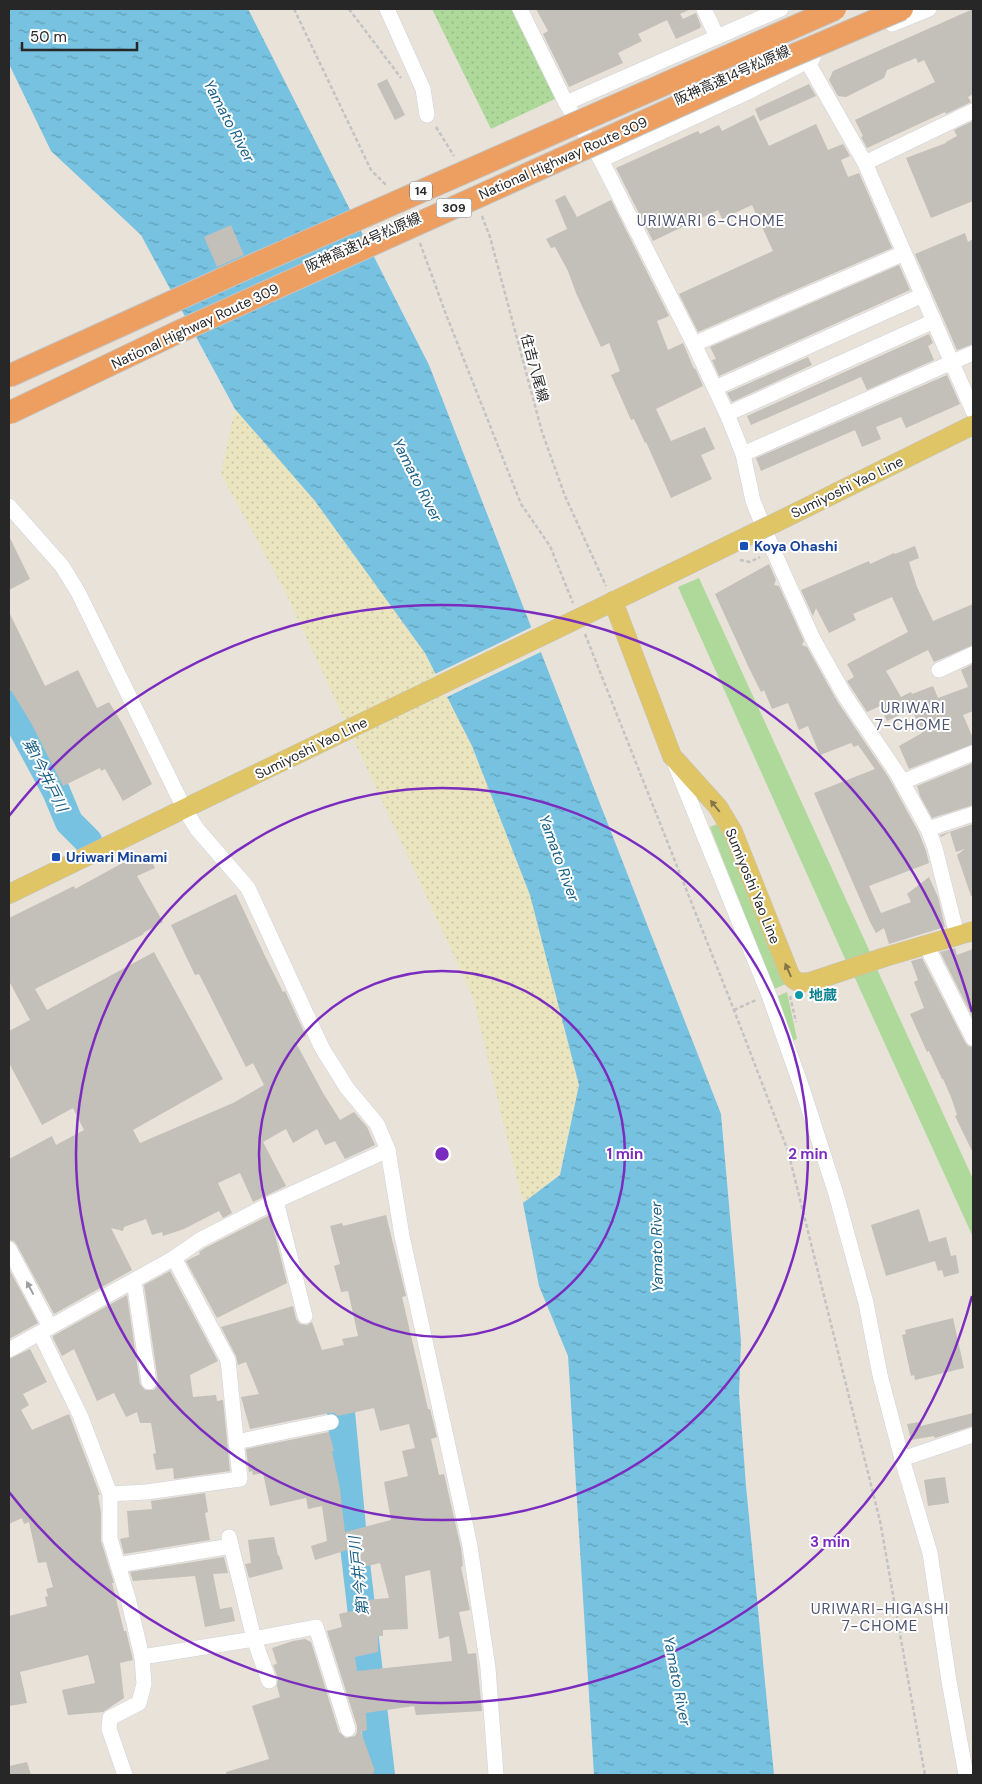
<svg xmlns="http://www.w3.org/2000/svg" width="982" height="1784" font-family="'DM Sans','Noto Sans JP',sans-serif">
  <defs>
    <pattern id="sand-dots" width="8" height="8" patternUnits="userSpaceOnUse" patternTransform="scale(1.25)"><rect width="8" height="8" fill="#eae4bf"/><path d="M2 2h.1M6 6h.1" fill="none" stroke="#c9c4a4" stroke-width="1.8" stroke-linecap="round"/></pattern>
    <pattern id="park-dots" width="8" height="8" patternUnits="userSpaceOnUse" patternTransform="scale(1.25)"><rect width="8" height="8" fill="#afd99b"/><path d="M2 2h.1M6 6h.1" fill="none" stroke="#97ba86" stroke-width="1.8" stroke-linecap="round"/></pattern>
    <pattern id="water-ripples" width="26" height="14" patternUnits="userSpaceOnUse" patternTransform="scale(1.25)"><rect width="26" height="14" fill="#76c2e0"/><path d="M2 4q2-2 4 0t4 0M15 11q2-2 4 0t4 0" fill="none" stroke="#619eb6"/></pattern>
  </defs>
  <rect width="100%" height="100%" fill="#e8e2d9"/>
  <!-- grass -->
  <g fill="#afd99b">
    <path d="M699,578L870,952L846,961L678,587Z"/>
    <path d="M720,823L786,984L774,989L710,827Z"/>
    <path d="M877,969L973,1179V1237L854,976Z"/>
    <path d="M787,992L797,1039L792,1041L776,997Z"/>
  </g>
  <!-- sand -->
  <path fill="url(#sand-dots)" d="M235,409L315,501L425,653L472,746L530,895L579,1085L559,1175L523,1203L473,997L283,587L221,474Z"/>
  <!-- park -->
  <path fill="url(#park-dots)" d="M432,9H511L555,99L491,129Z"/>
  <!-- water -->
  <path fill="url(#water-ripples)" d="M9,9H248L429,365L721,1114L741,1341L739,1393L746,1486L774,1775H594L568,1356L539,1286L523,1203L560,1175L579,1085L530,895L472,746L425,653L315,501L235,409L141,235L51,151L9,64Z"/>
  <!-- pier -->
  <path fill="#e8e2d9" d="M534,626L543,651L445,698L433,675Z"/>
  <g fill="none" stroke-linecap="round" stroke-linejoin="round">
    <!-- river -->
    <g stroke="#76c2e0" stroke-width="28">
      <path d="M9,704L56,791L69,822L88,841"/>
      <path d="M334,1380L341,1412L353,1538L381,1775"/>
    </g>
  </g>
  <!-- building -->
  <g fill="#c3bfb9" fill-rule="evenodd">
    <path d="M536,9H691L680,14L683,19L696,13L701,26L700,28L676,39L667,20L638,34L642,41L618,53L623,63L569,87L543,34L548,31Z"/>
    <path d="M973,9V94L968,97L971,102L946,114L945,112L867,148L861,137L863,136L855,120L935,82L924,60L918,63L916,58L887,70L884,78L846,97L838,96L829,80L833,71Z"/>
    <path d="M387,79L405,115L395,120L377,84Z"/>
    <path d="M809,84L816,96L760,121L755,109Z"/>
    <path d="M754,115L769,146L816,124L828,150L843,144L850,156L841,160L848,177L859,173L892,248L698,332L679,294L773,251L752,205L722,219L718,210L653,241L616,168L698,131L700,134L719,125L722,131Z"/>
    <path d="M973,121V201L931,218L906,158L946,143V142L957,136L954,130Z"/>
    <path d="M565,195L577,217L611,200L669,316L657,321L668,350L683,343L694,369L695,368L703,386L656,409L671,441L705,427L715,449L701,455L712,479L671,498L646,442L645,443L634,419L631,420L611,375L620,371L609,343L601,347L576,293L568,271L555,247L551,248L546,239L567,229L555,200Z"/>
    <path d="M231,225L244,255L217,267L204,237Z"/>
    <path d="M965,233L968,242L973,239V344L957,350L915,254Z"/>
    <path d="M899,265L910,290L719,376L712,360L716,359L710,347Z"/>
    <path d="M929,334L933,343L928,346L934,360L867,390L861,377L751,425L747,416Z"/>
    <path d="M808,357L812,365L732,402L727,393Z"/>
    <path d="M947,375L960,404L906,428L901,417L876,427L881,439L862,447L855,430L761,471L756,458Z"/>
    <path d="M9,536L30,579L9,590Z"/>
    <path d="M915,546L919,558L909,562L917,587L933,621L973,604V645L934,662L928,650L886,671L901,697L911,692L912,694L933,686L938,698L968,687L961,670L973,664V711L963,715L973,738V744L909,769L899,746L922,733L912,709L887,721L880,706L867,712L847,681L854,677L847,664L908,632L892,597L853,614L856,620L829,633L816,608L813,616L801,590L869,561L870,564L894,553L895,554Z"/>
    <path d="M769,564L776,580L774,585L779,586L804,641L802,645L807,647L837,701L889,778L919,833L926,851L929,863L869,886L881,913L911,902L907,894L929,877L938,897L945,927L889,944L884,928L876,933L870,922L814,793L875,769L858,745L854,747L851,743L820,755L808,726L799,730L788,703L772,709L764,690L761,692L749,668L715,594Z"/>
    <path d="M9,612L45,686L78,670L97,708L109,702L122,723L152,784L123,801L105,769L101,771L100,768L63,786L31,723L9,687Z"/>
    <path d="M973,763V805L932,818L920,796L917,786Z"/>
    <path d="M973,824V896H971L957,855L965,849L956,852L950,832L941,837L940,835Z"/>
    <path d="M148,854L155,868L137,876L163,922L143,933L144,934L35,989L47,1010L154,952L223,1079L133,1130L140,1143L233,1103L264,1085L253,1063L246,1067L199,974L195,975L171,925L236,894L264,954L283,992L285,991L306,1036L295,1041L323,1093L340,1120L354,1112L367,1127L375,1145L345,1159L335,1141L325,1145L317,1129L293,1143L286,1129L263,1142L286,1186L253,1202L240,1173L218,1183L232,1213L223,1218L219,1211L184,1229L163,1236L162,1232L152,1235L146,1219L124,1227L123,1231L111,1228L132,1270L54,1314L17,1245L14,1241L9,1240V1159L52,1136L56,1145L84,1130L73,1108L42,1125L9,1063V1031L30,1020L9,981V918L74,886L75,889L128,860L130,863Z"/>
    <path d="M955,948L957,955L973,949V1018L940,952Z"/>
    <path d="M922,958L965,1042L968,1046L973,1047V1153L955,1116L957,1115L951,1097L943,1079H942L929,1051L927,1052L910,1014L924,1008L914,982L918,980L911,961Z"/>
    <path d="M919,1209L929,1242L946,1237L951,1256L956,1255L959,1273L944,1277L942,1270L938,1271L935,1261L886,1276L871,1225Z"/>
    <path d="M270,1215L287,1283L217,1318L186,1261L200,1254L199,1252L205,1248Z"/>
    <path d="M386,1215L406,1296L402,1297L428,1409H430L437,1437L431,1439L439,1475L444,1474L461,1548L463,1566L461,1567L470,1610L459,1612L468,1654L476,1653L482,1711L416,1715L414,1706L366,1713L367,1730L361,1732L375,1771L373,1772L374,1775H226V1772L269,1759L252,1706L280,1697L277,1686L278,1678L273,1665L277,1664L272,1648L293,1641L305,1639L311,1642L339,1732L346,1738L355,1736L357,1732V1726L327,1631L342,1627L339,1614L365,1608V1600L389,1598L380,1563L359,1568L354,1548L315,1560L311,1546L327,1541L322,1506L308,1509L306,1498L270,1506L263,1473L253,1475L252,1471L249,1472L246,1449L329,1432L334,1451H332L340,1489L345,1532L391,1520L384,1482L408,1476L402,1451L415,1448L409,1424L380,1431L374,1408L338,1416L334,1413H329L250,1429L241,1397L259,1394L246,1362L238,1365L236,1356L221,1327L293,1306L296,1319L300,1324L307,1325L312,1322L322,1350L344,1345L342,1339L358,1336L348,1291L341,1292L334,1266L340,1264L330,1226L342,1223L343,1226ZM430,1570L439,1639L449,1636L452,1661L357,1671L355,1657L378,1652V1636H383V1630L408,1629L405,1576Z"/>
    <path d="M9,1269L38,1323L9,1339Z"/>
    <path d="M170,1271L218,1361L190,1375L193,1397L216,1395L217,1401L223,1400L230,1471L174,1479L173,1468L156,1470L153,1454L156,1453L151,1423H140L137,1412L126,1417L114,1393L97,1401L74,1349L62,1356L53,1338V1336L127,1295L140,1384L145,1390H154L157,1386L158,1381L144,1285Z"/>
    <path d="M953,1318L964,1368L915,1380L914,1375L911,1376L902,1335L906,1334L905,1330Z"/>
    <path d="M30,1349L47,1382L23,1394L29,1405L21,1410L32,1430L69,1414L100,1495H98L101,1513V1541L114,1583H112L124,1631H126L133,1660L120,1663L124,1698L103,1712L68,1715L62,1690L95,1683L88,1655L20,1672L27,1703L9,1706V1616L47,1606L45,1597L48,1596L46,1589L53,1587L46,1562L38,1563L29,1522L24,1524L22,1518L9,1524V1359Z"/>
    <path d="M973,1413V1426L935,1438L934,1436L911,1440L907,1424L920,1422L921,1426Z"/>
    <path d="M945,1477L949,1503L928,1506L924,1480Z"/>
    <path d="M205,1493L208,1512L205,1513L210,1540L124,1554L120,1539L129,1537L127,1511L152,1509L151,1501Z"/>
    <path d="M274,1537L278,1556L279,1555L283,1569L249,1578L245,1564L251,1563L248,1540Z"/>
    <path d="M224,1557L228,1573L213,1574L220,1609L232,1607L235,1621L205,1627L195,1576L133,1581L130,1572Z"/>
    <path d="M27,1762L31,1775H9V1766Z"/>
  </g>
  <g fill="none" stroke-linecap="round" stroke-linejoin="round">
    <defs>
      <g id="minor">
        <path d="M387,9L423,89L427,115"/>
        <path d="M520,9L566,103L601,160L694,344L727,414L743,454L753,501L773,550L813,639L845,696L897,773L928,829L935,848L957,935"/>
        <path d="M704,9L717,37"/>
        <path d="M892,24L929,9"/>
        <path d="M807,61L865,163L973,411"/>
        <path d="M566,103L781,9"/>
        <path d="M601,160L748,92L813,58"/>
        <path d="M865,163L973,111"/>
        <path d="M694,344L904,253"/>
        <path d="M715,388L923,295"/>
        <path d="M727,414L934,321"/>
        <path d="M743,454L973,353"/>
        <path d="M9,506L62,566L78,592L184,808L197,829L248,888L322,1048L347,1088L377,1124L388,1150L402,1236L470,1546L488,1668L496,1775"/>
        <path d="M939,670L973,654"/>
        <path d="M675,764L769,995L804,1094L836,1194L866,1303L880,1375L902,1459L930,1553L949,1681L966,1775"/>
        <path d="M902,782L973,753"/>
        <path d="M928,829L973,814"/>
        <path d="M926,945L973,1038"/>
        <path d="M276,1201L305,1316"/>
        <path d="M9,1249L50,1327"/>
        <path d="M134,1281L149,1382"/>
        <path d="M40,1333L80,1415L110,1494V1539L128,1598L142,1657L144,1684L139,1703L110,1718L109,1729L125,1775"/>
        <path d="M9,1350L174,1258L200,1240L276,1201L388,1150"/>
        <path d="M236,1442L331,1422"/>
        <path d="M902,1459L973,1435"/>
        <path d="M110,1494L146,1492L240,1479L228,1360L174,1258"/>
        <path d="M229,1537L254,1639L269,1681"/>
        <path d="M118,1565L231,1546"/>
        <path d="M142,1657L254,1639L316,1627L348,1729"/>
      </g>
      <g id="major">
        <path d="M775,523L973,425"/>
        <path d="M613,601L672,756L718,807L733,832L790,975C795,983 801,983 810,982L885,957L973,931"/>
        <path d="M604,606L758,531"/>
        <path d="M9,894L196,803"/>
      </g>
    </defs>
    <!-- minor casing -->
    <use href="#minor" stroke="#cfd2de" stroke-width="16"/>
    <!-- major casing -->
    <use href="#major" stroke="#c3c3c3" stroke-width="20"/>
    <!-- path -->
    <g stroke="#c3c3c3" stroke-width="2.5" stroke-dasharray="4 2.5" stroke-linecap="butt">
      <path d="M294,9L371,170L387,186"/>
      <path d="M349,9L401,78"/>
      <path d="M436,127L454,156"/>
      <path d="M482,216L490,237L542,432L565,496L606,586"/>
      <path d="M420,243L447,317L521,504L550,546L573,603"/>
      <path d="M740,560L750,562L760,557"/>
      <path d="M585,634L734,1010L788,1151L880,1521L925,1775"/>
      <path d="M790,996L796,1022"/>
      <path d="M734,1010L756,1000"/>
    </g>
    <!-- minor -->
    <use href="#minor" stroke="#fff" stroke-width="15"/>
    <!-- major -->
    <use href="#major" stroke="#e0c566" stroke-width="19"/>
    <defs>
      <g id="major-bridge">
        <path d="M758,531L775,523"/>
        <path d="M196,803L604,606"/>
      </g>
      <g id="highway-bridge">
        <path d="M9,376L240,271L835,9"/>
        <path d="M9,413L176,333L747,75L902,9"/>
      </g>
    </defs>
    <!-- major-bridge casing -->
    <use href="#major-bridge" stroke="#c3c3c3" stroke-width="20" stroke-linecap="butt"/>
    <!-- highway-bridge casing -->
    <use href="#highway-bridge" stroke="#c3c3c3" stroke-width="24" stroke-linecap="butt"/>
    <!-- major-bridge -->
    <use href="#major-bridge" stroke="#e0c566" stroke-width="19"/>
    <!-- highway-bridge -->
    <use href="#highway-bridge" stroke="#ec9f61" stroke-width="22"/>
  </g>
  <!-- one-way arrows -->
  <defs><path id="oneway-solid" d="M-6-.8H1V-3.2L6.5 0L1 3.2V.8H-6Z" transform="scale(1.25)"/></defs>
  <g fill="#847646">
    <use href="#oneway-solid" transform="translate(715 806) rotate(-129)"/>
    <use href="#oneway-solid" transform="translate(788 970) rotate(-114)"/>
  </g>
  <use fill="#9e9e9e" href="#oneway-solid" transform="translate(30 1288) rotate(-118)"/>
  <!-- distance rings -->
  <g fill="none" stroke="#7b2cbf" stroke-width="2.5">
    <circle cx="442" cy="1154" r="183"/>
    <circle cx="442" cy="1154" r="366"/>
    <path d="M972 1296A549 549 0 0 1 9 1492M9 816A549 549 0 0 1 972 1012"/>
  </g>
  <!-- markers -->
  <g fill="#1a4fb4" stroke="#fff" stroke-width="2">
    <rect x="739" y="541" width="10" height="10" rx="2.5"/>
    <rect x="51" y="852" width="10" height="10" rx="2.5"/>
  </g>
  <circle fill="#0f9aa8" stroke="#fff" stroke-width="2" cx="799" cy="995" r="5"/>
  <g text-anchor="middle" stroke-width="4" stroke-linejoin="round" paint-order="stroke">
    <!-- shield labels -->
    <g fill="#fff" stroke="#686868" stroke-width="1">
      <rect x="410" y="181.5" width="22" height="19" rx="4"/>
      <rect x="436.5" y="198.5" width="35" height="19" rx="4"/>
    </g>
    <g font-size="12" font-weight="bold" fill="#272727">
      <text x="421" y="195">14</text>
      <text x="454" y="212">309</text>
    </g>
    <!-- street labels -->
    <g font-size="14" fill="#272727" stroke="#fff">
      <text transform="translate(732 75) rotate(-24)" y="5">阪神高速14号松原線</text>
      <text transform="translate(563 158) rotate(-24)" y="5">National Highway Route 309</text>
      <text transform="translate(363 242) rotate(-24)" y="5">阪神高速14号松原線</text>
      <text transform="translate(195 326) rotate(-25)" y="5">National Highway Route 309</text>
      <text transform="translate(535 368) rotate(75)" y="5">住吉八尾線</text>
      <text transform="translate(847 487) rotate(-26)" y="5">Sumiyoshi Yao Line</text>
      <text transform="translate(311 748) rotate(-26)" y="5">Sumiyoshi Yao Line</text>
      <text transform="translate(753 886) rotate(68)" y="5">Sumiyoshi Yao Line</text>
    </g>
    <!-- transit labels -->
    <g font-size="14" font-weight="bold" fill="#164399" stroke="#fff" text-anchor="start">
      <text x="754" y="551">Koya Ohashi</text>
      <text x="66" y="862">Uriwari Minami</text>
    </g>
    <!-- culture labels -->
    <g font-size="14" font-weight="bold" fill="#0d838f" stroke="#fff" text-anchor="start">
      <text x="809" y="1000">地蔵</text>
    </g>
    <!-- water labels -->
    <g font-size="15" font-style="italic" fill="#1b6086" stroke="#fff">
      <text transform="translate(229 121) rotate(62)" y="5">Yamato River</text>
      <text transform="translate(417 480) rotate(63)" y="5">Yamato River</text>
      <text transform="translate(45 775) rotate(63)" y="5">第1今井戸川</text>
      <text transform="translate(559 858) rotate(70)" y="5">Yamato River</text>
      <text transform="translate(657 1247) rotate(-91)" y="5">Yamato River</text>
      <text transform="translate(359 1576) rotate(-96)" y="5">第1今井戸川</text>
      <text transform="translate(677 1681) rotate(79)" y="5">Yamato River</text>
    </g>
    <!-- neighbourhood labels -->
    <g font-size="15" letter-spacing="1" fill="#4d5372" stroke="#fff">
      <text x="711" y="226">URIWARI 6-CHOME</text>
      <text x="913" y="713">URIWARI<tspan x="913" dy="17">7-CHOME</tspan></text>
      <text x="880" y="1614">URIWARI-HIGASHI<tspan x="880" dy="17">7-CHOME</tspan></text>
    </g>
  </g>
  <circle cx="442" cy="1154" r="8" fill="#7b2cbf" stroke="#fff" stroke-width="2.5"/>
  <g font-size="15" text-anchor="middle" font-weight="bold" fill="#7b2cbf" stroke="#fff" stroke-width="4" stroke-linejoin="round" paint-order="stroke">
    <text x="625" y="1159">1 min</text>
    <text x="808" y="1159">2 min</text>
    <text x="830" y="1547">3 min</text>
  </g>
  <!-- border -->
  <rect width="982" height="1784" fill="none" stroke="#272727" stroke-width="20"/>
  <!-- scale -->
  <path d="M22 42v8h115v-8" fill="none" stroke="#272727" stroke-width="2.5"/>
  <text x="30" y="42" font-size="15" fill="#272727" stroke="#ffffff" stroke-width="4" paint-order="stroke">50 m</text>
</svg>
